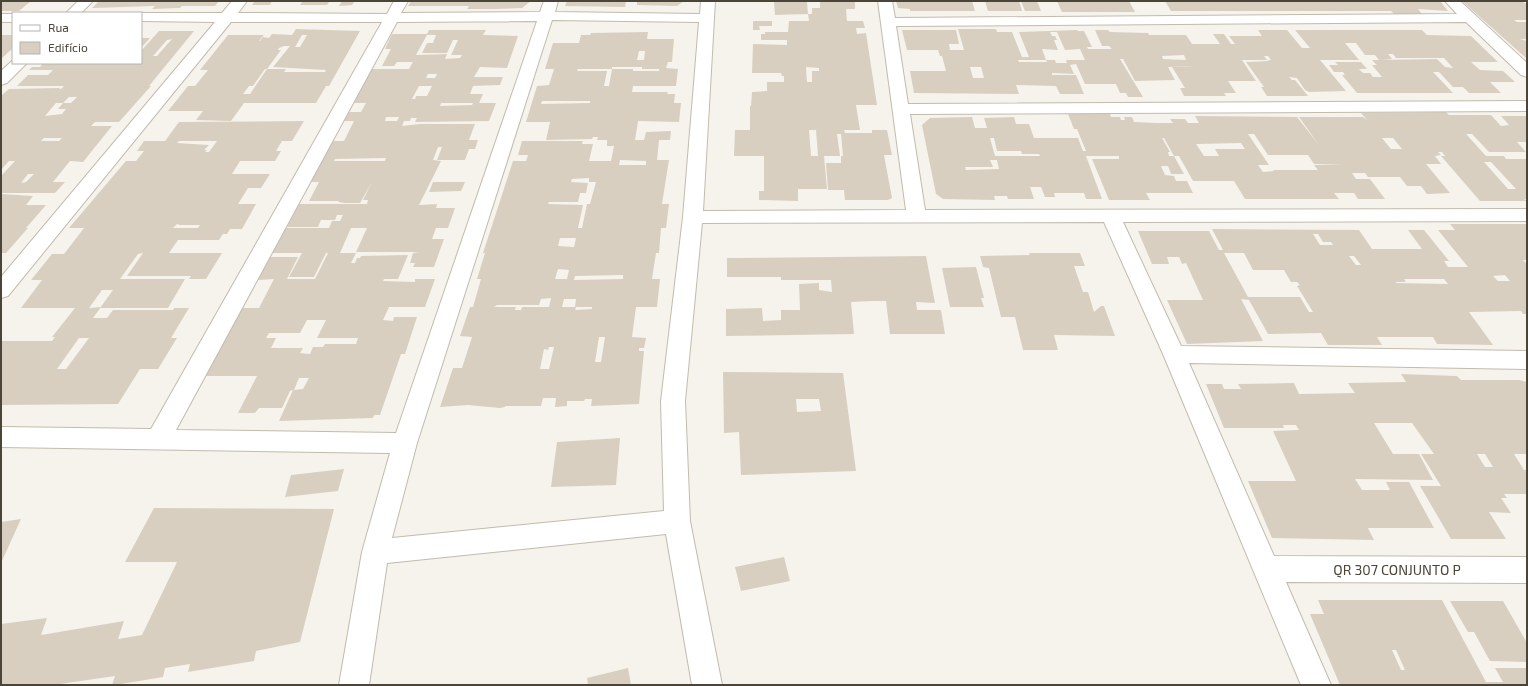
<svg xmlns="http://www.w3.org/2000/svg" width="1528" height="686" font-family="'Exo 2',sans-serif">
  <rect width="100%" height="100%" fill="#f6f3ec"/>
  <!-- building -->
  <g fill="#d8cfc1" fill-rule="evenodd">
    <path d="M4,1H31L19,11H1V3Z"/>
    <path d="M99,1H219L215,6H182L180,8L152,9L155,6L92,8Z"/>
    <path d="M255,1H272L270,5H252Z"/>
    <path d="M303,1H330L327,5H300Z"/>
    <path d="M342,1H355L352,5L339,6Z"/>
    <path d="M411,1H531L522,8L494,9H467L469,6H408Z"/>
    <path d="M567,1H626L625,7L565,6Z"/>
    <path d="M637,1H684L677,6L637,5Z"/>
    <path d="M740,1L807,2L808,14L775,15L774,2H740Z"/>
    <path d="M820,1H855V9H846L847,21H863L865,28H856L857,34L866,33L877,105H856L860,130H844L845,133H872V130H887L892,155H884L892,198L888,200H845L844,190H828L826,163H841V156H843L841,134H837L840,156H824L827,189H798V201L759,200V191H764V156H734L735,130H750V106H751L752,92L767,91V82H784V76H782L781,73H752L753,44L787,45V40H761V34H765V32H788L789,21H809L808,14H812V8H820ZM806,67L819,68V71H812V82H807ZM809,130H816L818,156H811Z"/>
    <path d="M896,1H972L975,11H910V9L898,8Z"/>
    <path d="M985,1H1019L1022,11H988Z"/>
    <path d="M1021,1H1037L1041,11H1025Z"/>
    <path d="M1057,1H1129L1135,12H1062Z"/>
    <path d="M1165,1H1440L1448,11L1418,9L1422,14H1394L1391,11H1171Z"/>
    <path d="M1520,1L1527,4V20H1514L1517,22H1527V39H1520L1527,41V59L1463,2Z"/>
    <path d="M753,21H772V26H759L760,30H753Z"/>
    <path d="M296,29L360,31L329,86H326L316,103H244L231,121L196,120L203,111H168L188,86H195L208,70H200L228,35H264L259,41H260L263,37L269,38L272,34L292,35ZM302,35H307L300,47H295ZM284,46H290L273,67L326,70L325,72H284L286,69H267L250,94H243L249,86H253L265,69H267L281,50H278L279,48Z"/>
    <path d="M958,29H996L997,32H1012L1022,57H1029L1019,32L1077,30L1078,31H1084L1092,47H1087L1088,49H1112L1109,46H1102L1095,30H1108L1110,32L1148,33L1149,35H1186L1192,44H1220L1213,34H1224L1231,44H1235L1229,36H1262L1258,30H1287L1302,48H1310L1295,30H1422L1427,35L1471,36L1498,62H1471L1480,70L1503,71L1515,82H1490L1501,93H1469L1463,87H1453L1439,72H1433L1453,93H1357L1342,75H1345L1343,72H1334L1329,65H1338L1335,62H1361L1367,69H1359L1363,73H1370L1373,77H1382L1372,65H1377L1372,60H1379L1375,55H1365L1356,43H1345L1359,60H1320L1346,91L1309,92L1305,90L1297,78L1289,77L1292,80H1295L1308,96H1267L1261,87H1264L1246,62L1269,61L1268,60H1271L1268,56H1264L1267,60H1242L1256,81H1228L1236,93H1224L1226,96H1184L1180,88H1185L1172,67L1195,66L1168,67L1175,80L1135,81L1123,59H1120L1143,97H1128L1126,93H1120L1116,84H1085L1076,64L1070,65L1074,74L1052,73V75H1076L1084,94H1060L1056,86L1016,85L1019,94L914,93L910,71H946L942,56H940L938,50H907L902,30H956L959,44H949L950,50H964ZM1050,32H1057L1065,50L1080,49L1085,60H1066L1067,63H1056L1055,60H1046L1042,49L1058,50L1054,40H1057L1055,36H1052ZM1388,54H1393L1396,58H1444L1453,68L1445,67L1437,59L1381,60L1392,59ZM1184,55L1186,60L1163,59L1162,56ZM1018,60H1046L1047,62H1019ZM970,67H981L984,78H973Z"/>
    <path d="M429,30H486L483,35L518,36L507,68L480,67L474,77H503L500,85L473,86L470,94H483L479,103H496L489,121L415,122L417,118H411L410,121H404L402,126L420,124H475L469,140H478L475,149H469L465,160H437L442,147H438L433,160L441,161L419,205L437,204L436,208H455L448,228H436L432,239H444L434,267H413L415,263H410L413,253L419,252H356L367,228H351L340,253H356L351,263H355L357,258H360L361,256L408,255L398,279H384L383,281L415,282V279H435L425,307H389L383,320L393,321L394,317H417L405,354H401L380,415H374L373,418L279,421L293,390L290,391L282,408H259L255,413H238L257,376H205L242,308H259L274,279L258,280L270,257H298L287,279H315L328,253H326L314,277H289L302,253H272L286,228H329L332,221H340L343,215H337L335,220H321L318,227H287L299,204H367L368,200H363L372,182L360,203H345L338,202L339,201H309L319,182H309L332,141H344L354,121H342L346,112H361L366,103H349L368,69H409L413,62H397L394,66H382L391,49H385L392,34H427ZM427,35H436L433,43H427L422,53H447L453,40H458L451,55H462L460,58L445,59L447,54L416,55ZM428,74H437L435,78H426ZM419,86H432L427,96H416L415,99H412ZM441,103H473L472,105L440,106ZM386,117H399L397,121H385ZM386,158L385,161H334L335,159ZM307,320H326L317,338H358L356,344H325L323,347H313L310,354L300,353L303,348H271L276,338H266L269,333H300ZM299,378H309L303,389L294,390Z"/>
    <path d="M159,31H194L149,86H151L119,122H95L91,126H112L83,162L70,161L53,182H65L55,193H1V176L15,161H9L1,170V96L9,89L60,88L59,89H61L64,86H17L28,75H48L53,70H29L32,67H40L43,63H141V51ZM172,39L157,56H153L167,40ZM69,97H77L71,103H63L58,109H66L62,114L45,116L56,103H63ZM44,138H62L59,141H41ZM28,174H34L26,182L21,183Z"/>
    <path d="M648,32L647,39H674L672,62H668L666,68L678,69L676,86H633L632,92H668L667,94H675L674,103H681L679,122L638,121L635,140H644L646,132L671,131L670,140H659L657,160H669L662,204H669L666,228H661L659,253H656L652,279H660L657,307H636L632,337L646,338L644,348H639V351H644L639,404L591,406L592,399H585L584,401H567V406L555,407L556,398H543L541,406H505V407L500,408L468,405L440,407L453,368H462L472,337L460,336L470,307H473L481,279H477L485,253H483L513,161H526L528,155H518L522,141H583L582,144H593L589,161H611L614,146H607V140H597L598,137H593L592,139L546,140L550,122H526L537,86L549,85L554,69H545L553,43H579L581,35H590L591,33ZM639,51H645L644,60H637ZM612,67H642V69H659V71H633V69H612ZM578,69H612L609,86H604L607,71H577ZM542,101H590V103L541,104ZM620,160L646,161V165H619ZM589,178V182H596L590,204H587L582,228H578L583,205L548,204L549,202H578L580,193H586L588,183L571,182L572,179ZM560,238H576L574,247L558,246ZM558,269L569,270L567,279H555ZM623,275V279L574,280L575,276ZM551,298L549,307H522L521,310H515L516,307H494L497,305H539L541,299ZM564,299H576L575,307H592V309L575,310L576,307H562ZM599,337H605L601,362H595ZM549,347H554L549,369H540L544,349L548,350Z"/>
    <path d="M1,35H13V48L1,59Z"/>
    <path d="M141,38H150L141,48Z"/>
    <path d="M1446,112L1449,115H1491L1501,126L1509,125L1501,116H1527V142H1517L1526,152H1489L1472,134H1466L1486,156H1504L1506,159H1527V199H1524L1527,201H1480L1441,156H1445L1442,152H1438L1441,155L1435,156L1441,164H1426L1450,193L1427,194L1421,186H1407L1400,177H1368L1365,173H1352L1356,179H1370L1385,199H1358L1354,193H1334L1339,199H1245L1234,181H1193L1179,156H1174L1164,138H1162L1170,152H1168L1169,156H1174L1184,174H1171L1168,166H1161L1165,175L1174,176L1176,181H1187L1193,193H1146L1150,200H1109L1092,159H1119V156H1086L1102,199H1086L1084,193H1054L1055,197H1045L1041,187H1030L1034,199H1008L1007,196H994L995,200L943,199L936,194L922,125L930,118L972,117L975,128H987L984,118L1014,117L1016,124H1029L1034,138H1078L1083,151H1086L1077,129H1074L1068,114H1110L1111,117H1120L1121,120H1125L1124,117H1132L1134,122L1156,123H1173L1170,119H1185L1188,123H1199L1195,116L1297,117L1319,145L1299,117H1363L1367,120L1361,113ZM1248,134H1254L1268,155H1308L1314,164H1344L1314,165L1318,170H1273L1274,171L1263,172L1258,165H1269ZM990,138H994L997,151H1021L1022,154H1039L1040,156H995ZM1382,138H1393L1402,149H1391ZM1241,143L1245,149H1215L1219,156H1204L1196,144ZM990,160H997L999,169L966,170L965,167H993ZM1484,162H1491L1516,189H1508Z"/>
    <path d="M304,121L292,141H282L276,151H281L275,161H240L232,174H270L261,188H248L238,204H256L242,229H230L227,234H223L219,240H178L169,253H222L206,279H189L191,276H127L143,253L138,254L120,279H185L168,308H100L113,290H102L89,308L101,307L93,318H107L113,310H173L174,308H189L171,338H177L158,369H140L118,404L1,405V341H52L55,337H52L75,308H21L42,280H31L52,254H64L84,228H69L126,161H136L144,151H137L144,141H165L179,122ZM179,141H217L209,152H205L207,150H204L209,145L177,143ZM177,224L180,225H200L198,228H173ZM79,338H89L66,369H57Z"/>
    <path d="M433,182H465L461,191L429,192Z"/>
    <path d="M1,194L33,196L26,205H46L26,228H28L6,253H1Z"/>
    <path d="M1450,224H1527V260H1523L1527,264V314H1523L1521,311L1469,312L1493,345L1437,344L1433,337H1377L1382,345H1328L1321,333L1268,334L1249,300L1241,299L1263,341L1187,344L1167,300H1203L1186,263L1182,264L1179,257H1167L1169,264H1152L1138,231H1209L1219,250H1223L1212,229L1359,230L1372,249H1422L1408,230H1424L1449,261H1444L1448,267H1468L1438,230H1455ZM1313,234H1318L1323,242H1331L1333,245H1320ZM1224,253H1244L1253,270H1284L1291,282H1297L1300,285L1297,286L1313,312H1309L1300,297H1248ZM1349,256H1354L1361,265H1356ZM1505,275L1510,281H1498L1493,276ZM1404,279H1444L1448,284L1396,283V282H1406Z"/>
    <path d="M1029,253H1080L1085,266H1074L1083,292H1088L1094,312L1101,306H1104L1115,336L1054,335L1058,350H1023L1015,317H1001L989,268L983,267L980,256L1030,255Z"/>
    <path d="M926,256L935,303L916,302L917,310H941L945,334H890L886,301H873L851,302L854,334L726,336V309L762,308L763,321L781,320V310H800L799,284L819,283V290L832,292L831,280H781V277H727V258Z"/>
    <path d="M976,267L984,298H981L984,307H950L942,268Z"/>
    <path d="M723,372L843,373L856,471L741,475L739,432L724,433ZM796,399H819L821,411L797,412Z"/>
    <path d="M1401,374L1457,376L1461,380H1519L1527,382V454H1514L1524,470H1527V494H1504L1507,498H1501L1511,513L1489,512L1506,539H1451L1420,486H1441L1421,454H1434L1412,423H1374L1393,454H1419L1433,480L1355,479L1362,490H1390L1386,482H1409L1434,528H1368L1374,540L1272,538L1248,481H1296L1273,431L1299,430L1296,425H1283L1284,428H1224L1206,384H1222L1224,389H1241L1238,384L1294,383L1299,394L1355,393L1348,383L1406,382ZM1477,454H1485L1493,467H1485Z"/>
    <path d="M620,438L616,485L551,487L557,442Z"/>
    <path d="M344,469L338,491L285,497L291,475Z"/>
    <path d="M154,508L334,509L300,642L256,651L254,661L188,672L190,664L165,668L163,677L115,685H112L115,676L53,685H1V624L47,618L41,635L124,621L118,639L142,635L177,562H125Z"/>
    <path d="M21,519L1,563V522Z"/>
    <path d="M784,557L790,581L741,591L735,567Z"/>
    <path d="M1318,600H1442L1486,682H1503L1495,668H1527V685H1340L1310,614H1324ZM1392,650H1396L1405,670H1401Z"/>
    <path d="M1450,601H1503L1527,643V662L1490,661L1474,632H1468Z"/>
    <path d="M628,668L631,685H588L587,678Z"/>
  </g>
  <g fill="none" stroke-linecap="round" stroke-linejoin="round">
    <defs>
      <g id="minor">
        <path d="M78,1H93L81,13H66Z"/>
        <path d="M232,1H247L238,13L387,14L394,1H408L401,13L540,12L544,1H558L555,12L700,14L701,1H715L703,211L906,210L878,1H892L895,18L1457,14L1445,1H1460L1527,63V77L1521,75L1466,22L896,26L908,104L1527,101V111L910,114L925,210L1527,209V221L1123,222L1181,346L1527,351V369L1189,363L1274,556L1527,557V583L1286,582L1331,685H1301L1163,354L1104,222L702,223L685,401L690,521L722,685H692L666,534L387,563L369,685H339L362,552L390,453L1,447V427L151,429L382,22H231L8,296L1,298V277L215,22L141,21V13H139H222ZM552,20L699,22L683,217L661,401L664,511L392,538L417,443ZM537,21L396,433L176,430L397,22Z"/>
        <rect x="1" y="14" width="12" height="8"/>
        <path d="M13,60V63H27L7,83L1,85V71Z"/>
      </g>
    </defs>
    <!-- minor casing -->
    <use href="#minor" stroke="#c2bbae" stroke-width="2"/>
    <!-- minor -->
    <use href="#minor" fill="#fff" fill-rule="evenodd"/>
  </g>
  <g text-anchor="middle" stroke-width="3" stroke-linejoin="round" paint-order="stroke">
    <!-- near-street labels -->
    <g font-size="14" fill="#4b4439" stroke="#fff">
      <text x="1397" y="575">QR 307 CONJUNTO P</text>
    </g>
  </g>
  <!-- border -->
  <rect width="1528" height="686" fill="none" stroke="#4b4439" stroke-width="4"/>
  <!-- legend -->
  <rect x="12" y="12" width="130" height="52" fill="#ffffff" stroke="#b7b4b0"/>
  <rect x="20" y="25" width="20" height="6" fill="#ffffff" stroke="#b7b4b0"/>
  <text x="48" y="32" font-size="12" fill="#4b4439">Rua</text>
  <rect x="20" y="42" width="20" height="12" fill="#d8cfc1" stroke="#b7b4b0"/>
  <text x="48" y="52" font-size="12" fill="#4b4439">Edifício</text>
</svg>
